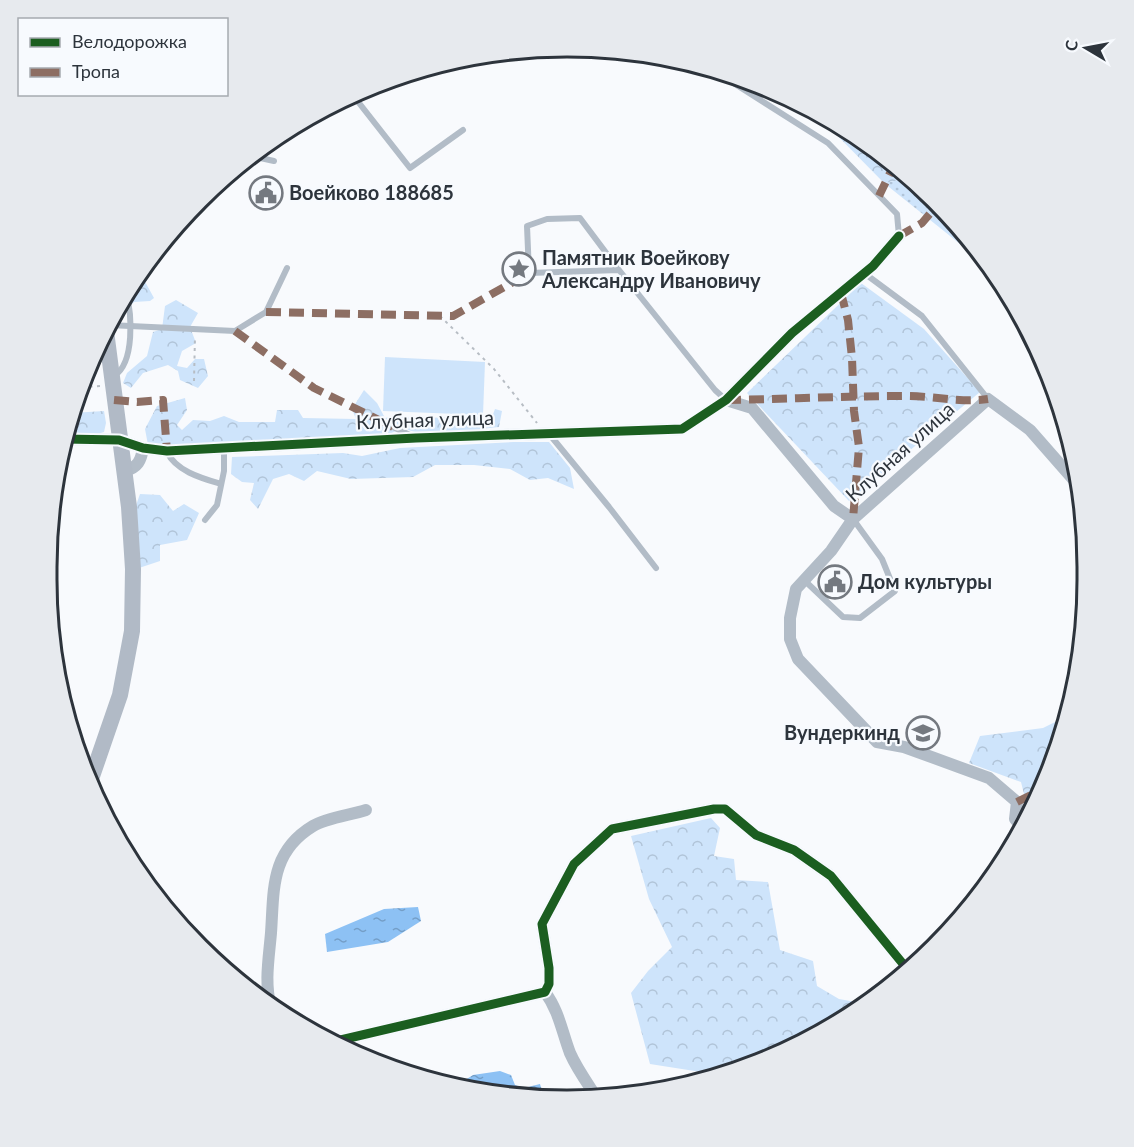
<svg xmlns="http://www.w3.org/2000/svg" width="1134" height="1147" font-family="Lato,sans-serif">
  <defs>
    <pattern id="grass-dots" width="8" height="8" patternUnits="userSpaceOnUse" patternTransform="scale(1.5)"><rect width="8" height="8" fill="#cee4fb"/><path d="M2 2h.1M6 6h.1" fill="none" stroke="#b1c4d8" stroke-width="1.8" stroke-linecap="round"/></pattern>
    <pattern id="forest-crowns" width="20" height="18" patternUnits="userSpaceOnUse" patternTransform="scale(1.5)"><rect width="20" height="18" fill="#cee4fb"/><path d="M2 6a3 3 0 1 1 6 0M12 15a3 3 0 1 1 6 0" fill="none" stroke="#b1c4d8"/></pattern>
    <pattern id="water-ripples" width="26" height="14" patternUnits="userSpaceOnUse" patternTransform="scale(1.5)"><rect width="26" height="14" fill="#8dc1f4"/><path d="M2 4q2-2 4 0t4 0M15 11q2-2 4 0t4 0" fill="none" stroke="#749ec7"/></pattern>
  </defs>
  <rect width="100%" height="100%" fill="#f8fafd"/>
  <!-- grass -->
  <path fill="url(#grass-dots)" d="M910,178L935,199L995,272L884,183Z"/>
  <!-- forest -->
  <g fill="url(#forest-crowns)">
    <path d="M801,105L856,134L910,178L884,183L821,119Z"/>
    <path d="M137,275L143,278L154,298L150,301L134,302L126,310L117,313L116,311Z"/>
    <path d="M861,283L924,329L980,392L849,501L747,393Z"/>
    <path d="M176,300L198,313L190,327L196,343L182,351L177,366L187,368L195,359H204L208,376L198,388L180,380L178,371L168,365L143,373L131,388L123,383L127,373L147,356L153,332L162,329L165,306Z"/>
    <path d="M364,390L377,403L385,418L399,415L416,419L460,416L492,417L495,409L502,411L499,427C469,429 432,441 403,428L387,435L179,448L148,445L145,429L157,406L185,398L187,410L177,425L182,430L193,420L210,421L224,416L239,422H275L277,410H298L303,418L356,419L352,409Z"/>
    <path d="M104,411L106,423L104,432L91,436L67,430L72,413Z"/>
    <path d="M514,442H549L570,468L574,489L548,478L530,480L510,469L474,465H435L413,477L351,479L317,471L304,481L289,474L273,479L258,509L250,500L254,483L242,482L231,474L232,457L343,453L362,456L400,448Z"/>
    <path d="M140,494L160,495L173,511L184,504L199,513L187,540L160,545V561L139,568L133,514Z"/>
    <path d="M1067,716L1048,779L1029,814L1021,782L969,763L980,736L1043,728Z"/>
    <path d="M711,818L720,828L714,856L734,859L736,880L768,882L780,950L813,961L817,986L839,999L856,1002L853,1015L767,1061L720,1075L650,1064L631,993L648,971L672,947L649,899L631,836Z"/>
  </g>
  <!-- park -->
  <path fill="#cee4fb" d="M385,357L485,362L483,415L383,411Z"/>
  <!-- water -->
  <g fill="url(#water-ripples)">
    <path d="M418,907L421,921L388,942L327,952L325,934L384,909Z"/>
    <path d="M500,1071L511,1075L515,1085L524,1088L540,1084L544,1098L466,1091L454,1087L473,1075Z"/>
  </g>
  <g fill="none" stroke-linecap="round" stroke-linejoin="round">
    <!-- path -->
    <g stroke="#b7bdc4" stroke-width="2" stroke-dasharray="3 4.5" stroke-linecap="butt">
      <path d="M440,316L494,369L537,423"/>
      <path d="M86,369L98,368"/>
      <path d="M194,381L195,336"/>
      <path d="M82,387L100,386"/>
    </g>
    <!-- lane -->
    <g stroke="#b2bcc7" stroke-width="6">
      <path d="M713,70L828,143L897,214L899,236"/>
      <path d="M352,94L410,168L463,130"/>
      <path d="M251,156L274,161"/>
      <path d="M619,270L580,218L547,219L527,226L529,273L619,270L715,390L726,400"/>
      <path d="M864,273L922,316L988,399"/>
      <path d="M109,325L235,331L266,312L287,268"/>
      <path d="M114,376C135,363 132,314 126,292"/>
      <path d="M393,427L412,436"/>
      <path d="M550,435L609,507L656,568"/>
      <path d="M167,452C176,471 201,478 221,484"/>
      <path d="M205,520L217,505L224,471V448"/>
      <path d="M804,580L843,617L860,618L895,591L882,559L853,519"/>
    </g>
    <!-- street -->
    <g stroke="#b2bcc7" stroke-width="12">
      <path d="M726,400L752,408L834,506L853,519"/>
      <path d="M64,439L119,440L143,448L167,451L416,438L682,429L726,400L792,333L873,266L899,236"/>
      <path d="M125,471C138,467 141,461 143,448"/>
      <path d="M1022,827L1015,819L1017,802L989,778L904,747L877,742L798,659L790,639V618L796,589L831,551L853,519L988,399L1030,430L1080,487"/>
      <path d="M545,992C559,1011 562,1032 570,1053C577,1069 588,1084 597,1098"/>
      <path d="M271,1007C264,984 269,957 271,933C274,890 270,852 313,826C326,818 351,815 366,810"/>
      <path d="M332,1042L545,992L549,984V968L542,924L574,864L612,829L714,809H725L756,835L794,850L831,876L908,970"/>
    </g>
    <!-- secondary -->
    <path stroke="#b1bac6" stroke-width="16" d="M89,785L120,695L132,631L133,569L129,507L106,331"/>
    <!-- quiet -->
    <g stroke="#8d6e63" stroke-width="8" stroke-dasharray="15 8" stroke-linecap="butt">
      <path d="M879,196L891,171L888,161"/>
      <path d="M899,236L922,223L934,209"/>
      <path d="M841,293L848,320L852,358L854,411L859,447L853,519"/>
      <path d="M266,312L453,316L529,273"/>
      <path d="M235,331L314,388L393,427"/>
      <path d="M114,400L137,402L163,400L167,451"/>
      <path d="M726,400C786,399 846,396 906,396C934,396 961,403 988,399"/>
      <path d="M1017,802L1033,794L1040,795"/>
    </g>
    <defs>
      <g id="cycleway">
        <path d="M64,439L119,440L143,448L167,451L416,438L682,429L726,400L792,333L873,266L899,236"/>
        <path d="M332,1042L545,992L549,984V968L542,924L574,864L612,829L714,809H725L756,835L794,850L831,876L908,970"/>
      </g>
    </defs>
    <!-- cycleway casing -->
    <use href="#cycleway" stroke="#f7fafe" stroke-width="13"/>
    <!-- cycleway -->
    <use href="#cycleway" stroke="#1b5e20" stroke-width="9"/>
  </g>
  <!-- icons -->
  <defs>
    <symbol id="civic-ring" viewBox="-11 -11 22 22"><circle r="9.5" fill="#f7fafe" stroke="#747980" stroke-width="1.5"/><path d="M-.6-6.5H3V-4.5H.6V-3L4-1V1h2V6H-6V1h2V-1L-.6-3ZM-1.2 2.5V6h2.4V2.5Z" fill="#747980"/></symbol>
    <symbol id="sight-ring" viewBox="-11 -11 22 22"><circle r="9.5" fill="#f7fafe" stroke="#747980" stroke-width="1.5"/><path d="M0-6L1.8-2.2L6-1.7L2.9 1.2L3.7 5.4L0 3.3L-3.7 5.4L-2.9 1.2L-6-1.7L-1.8-2.2Z" fill="#747980"/></symbol>
    <symbol id="school-ring" viewBox="-11 -11 22 22"><circle r="9.5" fill="#f7fafe" stroke="#747980" stroke-width="1.5"/><path d="M0-5L7-2L0 1L-7-2ZM-4 1L0 2.5L4 1V4Q0 6-4 4Z" fill="#747980"/></symbol>
  </defs>
  <g fill-rule="evenodd">
    <use href="#civic-ring" x="247" y="174" width="38" height="38"/>
    <use href="#sight-ring" x="500" y="250" width="38" height="38"/>
    <use href="#civic-ring" x="816" y="563" width="38" height="38"/>
    <use href="#school-ring" x="904" y="714" width="38" height="38"/>
  </g>
  <g text-anchor="middle" stroke-width="4.5" stroke-linejoin="round" paint-order="stroke">
    <!-- poi labels -->
    <g font-size="20" font-weight="bold" fill="#2d343c" stroke="#f7fafe" text-anchor="start">
      <text x="289" y="200">Воейково 188685</text>
      <text x="542" y="265">Памятник Воейкову<tspan x="542" dy="23">Александру Ивановичу</tspan></text>
      <text x="858" y="589">Дом культуры</text>
      <text x="900" y="740" text-anchor="end">Вундеркинд</text>
    </g>
    <!-- street labels -->
    <g font-size="20" fill="#2d343c" stroke="#f7fafe">
      <text transform="translate(425 420) rotate(-2)" y="7">Клубная улица</text>
      <text transform="translate(900 452) rotate(-42)" y="7">Клубная улица</text>
    </g>
  </g>
  <!-- crop -->
  <path d="M0 0H1134V1147H0ZM567 57H567A510 510 0 0 1 1077 567V580A510 510 0 0 1 567 1090H567A510 510 0 0 1 57 580V567A510 510 0 0 1 567 57Z" fill="#e7eaee" fill-rule="evenodd"/>
  <path fill="none" stroke="#2d343c" stroke-width="3" d="M567 57H567A510 510 0 0 1 1077 567V580A510 510 0 0 1 567 1090H567A510 510 0 0 1 57 580V567A510 510 0 0 1 567 57Z"/>
  <!-- legend -->
  <rect x="18" y="18" width="210" height="78" fill="#f7fafe" stroke="#a6abb0" stroke-width="1.5"/>
  <rect x="30" y="38" width="30" height="9" fill="#1b5e20" stroke="#a6abb0" stroke-width="1.5"/>
  <text x="72" y="48" font-size="18" fill="#2d343c">Велодорожка</text>
  <rect x="30" y="68" width="30" height="9" fill="#8d6e63" stroke="#a6abb0" stroke-width="1.5"/>
  <text x="72" y="78" font-size="18" fill="#2d343c">Тропа</text>
  <!-- north arrow -->
  <g transform="translate(1086 48) rotate(280)" stroke="#f7fafe" stroke-width="4.5" paint-order="stroke">
  <path d="M0-4.5L10 22L0 15L-10 22Z" fill="#2d343c"/>
  <text y="-9" font-size="16" font-weight="bold" text-anchor="middle" fill="#2d343c">С</text>
  </g>
</svg>
